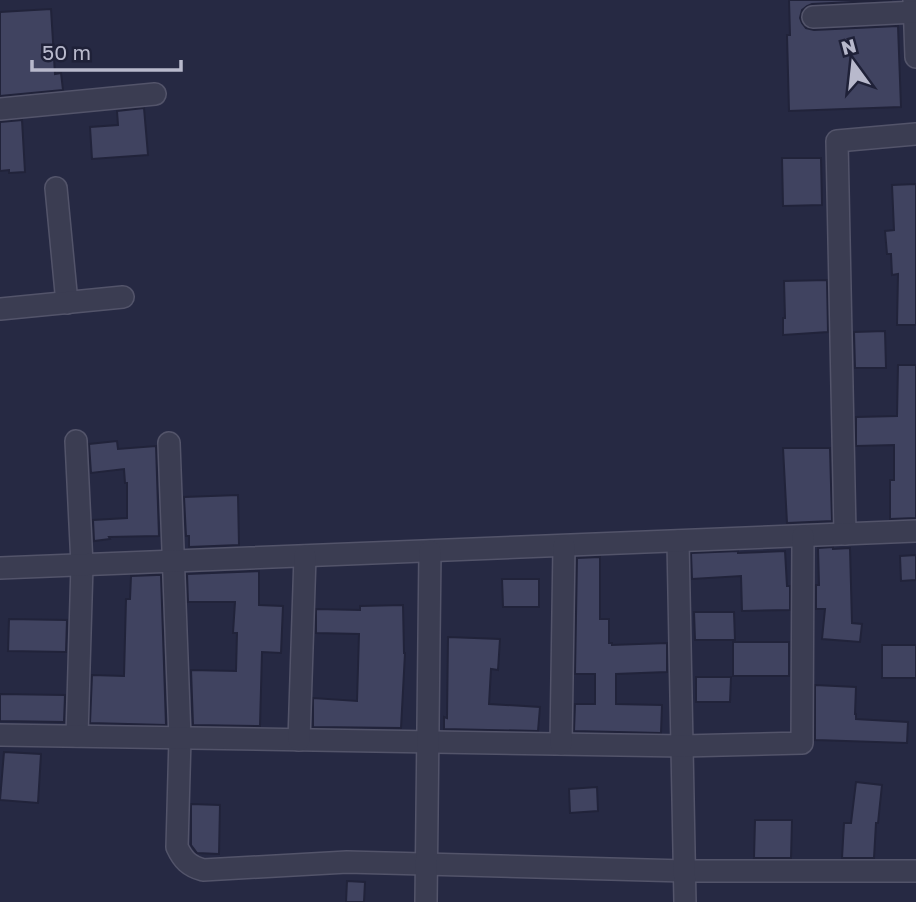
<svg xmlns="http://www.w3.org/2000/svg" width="916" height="902" font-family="'Golos Text',sans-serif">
  <rect width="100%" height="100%" fill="#262943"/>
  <!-- building -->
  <g fill="#404360" stroke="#21233a" stroke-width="2">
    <path d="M789,0H892L812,4L807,6L802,10L800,18L802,23L806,28L814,30L898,26L901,107L789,111L787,35H790Z"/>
    <path d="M51,9L55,74L61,73L63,90L0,96V12Z"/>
    <path d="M144,108L148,155L92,159L90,127L118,125L117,111Z"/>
    <path d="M22,120L25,172L9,173V170L0,171V122Z"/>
    <path d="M782,158H821L822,205L783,206Z"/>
    <path d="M916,184V325H897L898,274L892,275L891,254H887L885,231L894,230L892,185Z"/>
    <path d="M827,280L828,332L783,335V318H785L784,281Z"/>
    <path d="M885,331L886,368H855L854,332Z"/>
    <path d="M898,365H916V518L890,519V480H894V445L856,446V417L897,416Z"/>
    <path d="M117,441L118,449L156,446L159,536L109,537L110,539L94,541L93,520L127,518V483H125L124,469L91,473L89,444Z"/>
    <path d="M783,448H830L832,521L787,523Z"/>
    <path d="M238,495L239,545L189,547V536H186L184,497Z"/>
    <path d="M833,547V549L850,548L852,623L862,624L860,642L822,639L825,609H816V585H819L818,548Z"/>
    <path d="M738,551V553L785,551L787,586H790V610L742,611L741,576L692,579L691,553Z"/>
    <path d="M916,555V580L901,581L900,556Z"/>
    <path d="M600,557V619H609V643H612V645L667,643V672L616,674V704L662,705L661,733L574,731L575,704H595V674H575L577,558Z"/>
    <path d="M259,571V605L283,606L281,653L262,652L260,726L193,725L191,670L236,671L237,633H233L235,602H188L187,574Z"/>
    <path d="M157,575H161L166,725L90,723L92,675L124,676L126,599H130L131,576Z"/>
    <path d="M502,579H539V607H503Z"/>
    <path d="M403,605L404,653H405L401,728L313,727V698L357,701L359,634L316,633V609L360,610V606Z"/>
    <path d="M694,612H734L735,640H695Z"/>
    <path d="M9,619L67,620L66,652L8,651Z"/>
    <path d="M448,637L500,639L498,670L491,669L489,704L540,707L538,731L444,729V717L447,718Z"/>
    <rect x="733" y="642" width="56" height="34"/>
    <rect x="882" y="645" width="34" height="33"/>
    <path d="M696,677H731L730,702H696Z"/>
    <path d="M815,685L856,687L855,714H856V719L908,722L907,743L815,740Z"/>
    <path d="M0,694L65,695L64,722L0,721Z"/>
    <path d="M4,752L41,754L38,803L0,800Z"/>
    <path d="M856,782L882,785L878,823H876L874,858H842L844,823H851Z"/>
    <path d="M597,787L598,811L570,813L569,789Z"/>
    <path d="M191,804L220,805L219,854L197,853L191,845Z"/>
    <path d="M755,820H792L791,858H754Z"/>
    <path d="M347,881L365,882L364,902H346Z"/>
  </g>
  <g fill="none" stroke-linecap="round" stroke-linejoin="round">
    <defs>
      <g id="minor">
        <path d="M914,0L916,57"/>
        <path d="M813,17L916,12"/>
        <path d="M0,109L155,94"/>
        <path d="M56,188L67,303"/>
        <path d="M0,309L123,297"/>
        <path d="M76,441L82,565L77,736"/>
        <path d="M169,443L180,738L177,847C183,860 189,866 203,870L347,862L685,871H916"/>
        <path d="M845,534L837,141L916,134"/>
        <path d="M678,541L685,902"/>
        <path d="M0,568L916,531"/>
        <path d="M0,735L683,746L802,743L803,536"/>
        <path d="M299,740L305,556"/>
        <path d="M561,744L564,546"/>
        <path d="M426,902L430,551"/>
      </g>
    </defs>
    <!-- minor casing -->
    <use href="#minor" stroke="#53546a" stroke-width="24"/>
    <!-- minor -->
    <use href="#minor" stroke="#3b3d52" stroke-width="21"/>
  </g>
  <!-- north arrow -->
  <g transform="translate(853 63) rotate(345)" stroke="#1f2138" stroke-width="5" paint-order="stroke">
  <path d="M0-5L12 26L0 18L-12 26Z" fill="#b8b9cc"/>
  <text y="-10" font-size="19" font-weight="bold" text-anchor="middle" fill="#b8b9cc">N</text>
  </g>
  <!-- scale -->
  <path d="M32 60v10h149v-10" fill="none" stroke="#b8b9cc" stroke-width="3.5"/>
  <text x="42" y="60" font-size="21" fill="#b8b9cc" stroke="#1f2138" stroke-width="5" paint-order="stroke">50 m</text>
</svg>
